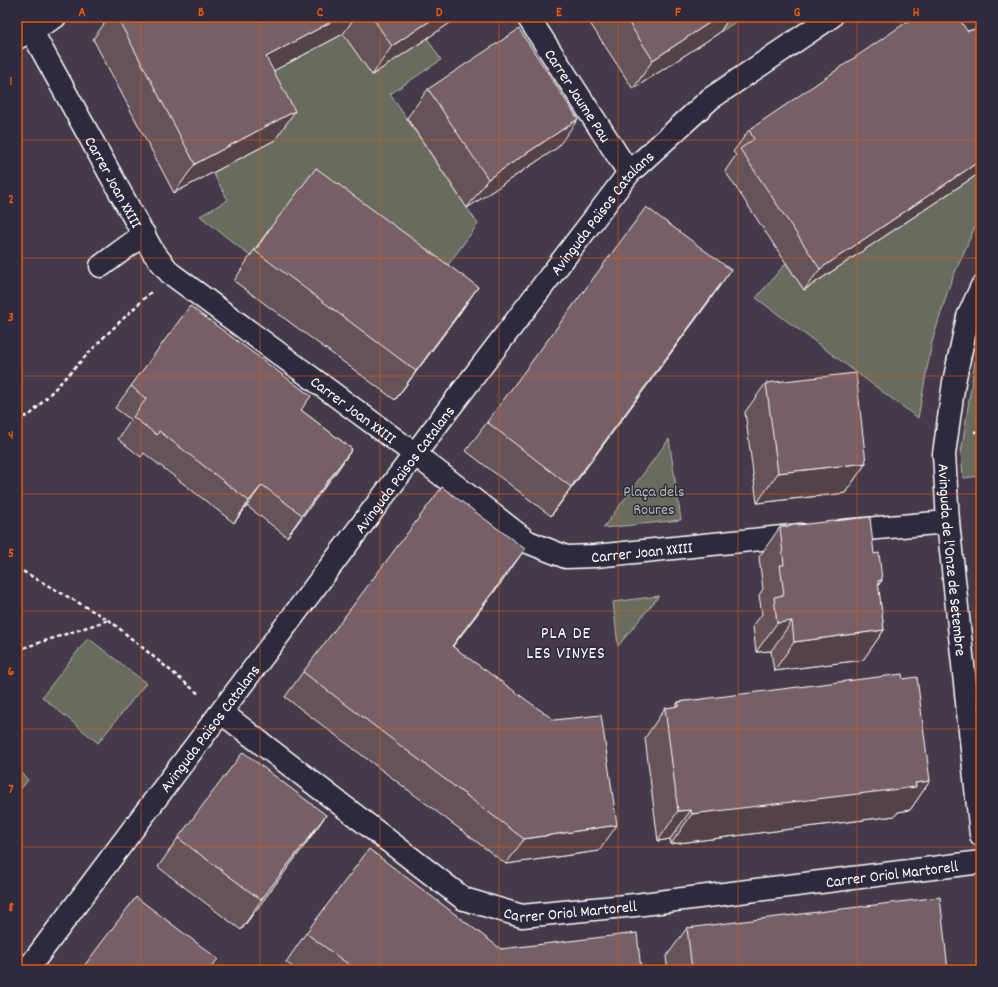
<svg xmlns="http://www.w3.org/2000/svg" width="998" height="987" font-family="Dekko,sans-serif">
  <rect width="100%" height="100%" fill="#453a49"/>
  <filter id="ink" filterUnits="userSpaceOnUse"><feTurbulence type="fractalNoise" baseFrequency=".025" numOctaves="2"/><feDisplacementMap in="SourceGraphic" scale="8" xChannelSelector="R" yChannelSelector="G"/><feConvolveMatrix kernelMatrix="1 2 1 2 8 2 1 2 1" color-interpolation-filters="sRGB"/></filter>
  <g filter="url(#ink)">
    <!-- green -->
    <g fill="#676c5f" stroke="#b3b6af">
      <path d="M714,17H743L719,33Z"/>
      <path d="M343,34L427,38L441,60L390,94L478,224L445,269L295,197L250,256L200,216L228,200L213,173L245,86Z"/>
      <path d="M981,172V213L950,284L932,342L918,418L756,298L786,263L804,290Z"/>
      <path d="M975,361L981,362V476L963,478L961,453Z"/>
      <path d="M669,439L681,520L603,528Z"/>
      <path d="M659,596L618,646L613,602Z"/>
      <path d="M88,638L146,683L98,743L42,697Z"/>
      <path d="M17,769L28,780L17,794Z"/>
    </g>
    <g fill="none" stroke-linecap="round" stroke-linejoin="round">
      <defs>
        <g id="minor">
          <path id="s1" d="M26,17L31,30L153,252L170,273L416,455L528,542L566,557L595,556L801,535"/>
          <path id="s2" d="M528,17L629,173"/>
          <path d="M17,38L55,17"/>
          <path d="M101,266L144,234"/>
          <path id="s3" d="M981,288L968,317L954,382L944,454L948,522L981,835"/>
          <path d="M842,531L948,522"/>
          <path id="s4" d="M222,713L464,899L522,916L635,905L981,862"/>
          <path id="s5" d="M27,970L448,410L629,173L710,99L831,17"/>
        </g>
      </defs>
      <!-- minor casing -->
      <use href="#minor" stroke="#fff" stroke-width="25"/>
      <!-- path -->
      <g stroke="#fff" stroke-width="2.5" stroke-dasharray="4 3" stroke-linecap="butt">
        <path d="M17,419L30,415L102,339L152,291"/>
        <path d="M974,432L981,431"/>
        <path d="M17,568L109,620L200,695"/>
        <path d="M17,650L109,620"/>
      </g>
      <!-- minor -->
      <use href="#minor" stroke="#2f2a3d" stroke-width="22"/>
    </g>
    <!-- wall -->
    <g fill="#665258" stroke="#fff">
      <path d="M109,17H459L372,75L343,34L273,71L275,140L174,193L93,39Z"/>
      <path d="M586,17H730L719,33L633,89Z"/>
      <path d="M981,28V172L804,290L725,171L736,155L733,152L749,130L967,31Z"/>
      <path d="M428,89L557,148L467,208L407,118Z"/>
      <path d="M271,227L478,287L457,317L395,400L234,281L250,256Z"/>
      <path d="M710,300L551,516L466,451L487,422Z"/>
      <path d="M766,383L866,463L845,493L757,503L745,412Z"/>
      <path d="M131,386L301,410L352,449L337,471L287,537L247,506L234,523L144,453L141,457L118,439L131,420L115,408Z"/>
      <path d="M780,527L874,554L882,580L878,586L884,630L863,660L774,671L771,651L756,652L753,626L762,614L759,595L763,589L759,557Z"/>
      <path d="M507,575L453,646L599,851L506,864L285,697L303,672Z"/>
      <path d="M903,679L930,781L910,810L898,812L895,816L671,844L670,839L658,841L645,738L665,708L675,707L678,702Z"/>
      <path d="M326,815L305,845L241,930L158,867L178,838Z"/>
      <path d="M687,928L948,970H668L666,957Z"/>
      <path d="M306,933L501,949L641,970H296L286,962Z"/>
    </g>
    <!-- shaded-wall -->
    <g fill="#534247" stroke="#fff">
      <path d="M340,17H355L343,34L245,86L266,57Z"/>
      <path d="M436,17H459L372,75L392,46Z"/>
      <path d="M718,17H730L719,33L633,89L653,60Z"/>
      <path d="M295,111L275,140L174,193L195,164Z"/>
      <path d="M578,119L557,148L467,208L488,179Z"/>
      <path d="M981,160V172L804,290L820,269Z"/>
      <path d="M731,270L710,300L551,516L571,487Z"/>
      <path d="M478,287L457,317L395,400L416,371Z"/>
      <path d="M352,449L337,471L287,537L302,515Z"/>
      <path d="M866,463L845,493L757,503L778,473Z"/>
      <path d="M262,485L247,506L234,523L249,501Z"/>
      <path d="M525,549L507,575L434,671L452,646Z"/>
      <path d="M882,580L862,609L878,581Z"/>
      <path d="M792,621L771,651L756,652L777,623Z"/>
      <path d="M884,630L863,660L774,671L794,642Z"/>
      <path d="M930,781L910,810L898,812L895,816L671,844L692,814Z"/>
      <path d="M691,810L670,839L658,841L678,811Z"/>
      <path d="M326,815L305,845L241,930L261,900Z"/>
      <path d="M617,825L599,851L506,864L524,839Z"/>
    </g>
    <!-- building -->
    <g fill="#775f66" stroke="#fff">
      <path d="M117,17H340L266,57L295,111L195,164Z"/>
      <path d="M372,17H436L392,46Z"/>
      <path d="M625,17H718L653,60Z"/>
      <path d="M914,17H958L967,31L981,28V160L820,269L740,149L754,139L749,130Z"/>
      <path d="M519,29L578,119L488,179L428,89Z"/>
      <path d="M316,168L478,287L416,371L255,251L271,227Z"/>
      <path d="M646,207L731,270L571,487L487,422Z"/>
      <path d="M190,306L311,396L301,410L352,449L302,515L262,485L249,501L159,431L157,435L133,417L146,399L131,386Z"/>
      <path d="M856,373L866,463L778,473L766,383Z"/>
      <path d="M442,487L525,549L452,646L554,720L601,715L617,825L524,839L303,672Z"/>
      <path d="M870,517L874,554L879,553L882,580L878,581L884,630L794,642L792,621L777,623L774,597L784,595L780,565H784L780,527Z"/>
      <path d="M902,674L903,679L917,677L930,781L915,783L916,787L692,814L691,810L678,811L665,708L679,706L678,702Z"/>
      <path d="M243,752L326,815L261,900L178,838Z"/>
      <path d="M369,849L501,949L637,933L641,970H356L306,933Z"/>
      <path d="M136,897L218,959L209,970H81Z"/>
      <path d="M940,897L948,970H692L687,928Z"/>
    </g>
  </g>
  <!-- grid -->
  <path fill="none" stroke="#e8590c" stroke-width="1" stroke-opacity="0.55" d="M141,17V970M260,17V970M380,17V970M499,17V970M618,17V970M738,17V970M857,17V970M17,140H981M17,258H981M17,376H981M17,494H981M17,611H981M17,729H981M17,847H981"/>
  <g text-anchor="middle" stroke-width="3" stroke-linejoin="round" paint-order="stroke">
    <!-- street labels -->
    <g font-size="16" fill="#fff" stroke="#2f2a3d">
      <text dy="6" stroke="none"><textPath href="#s2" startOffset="93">Carrer Jaume Pau</textPath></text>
      <text dy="6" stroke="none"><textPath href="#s1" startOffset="187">Carrer Joan XXIII</textPath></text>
      <text dy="6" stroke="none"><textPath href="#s5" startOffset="951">Avinguda Països Catalans</textPath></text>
      <text dy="6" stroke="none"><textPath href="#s1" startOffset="523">Carrer Joan XXIII</textPath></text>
      <text dy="6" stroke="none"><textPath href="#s5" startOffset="627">Avinguda Països Catalans</textPath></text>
      <text dy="6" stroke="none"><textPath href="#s1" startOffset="859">Carrer Joan XXIII</textPath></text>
      <text dy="6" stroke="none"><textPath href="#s3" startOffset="277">Avinguda de l'Onze de Setembre</textPath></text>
      <text dy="6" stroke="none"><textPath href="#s5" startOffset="303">Avinguda Països Catalans</textPath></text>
      <text dy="6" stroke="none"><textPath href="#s4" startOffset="738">Carrer Oriol Martorell</textPath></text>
      <text dy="6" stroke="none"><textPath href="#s4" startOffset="414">Carrer Oriol Martorell</textPath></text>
    </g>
    <!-- park labels -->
    <g font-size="16" fill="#b3b6af" stroke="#2f2a3d">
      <text x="654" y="496">Plaça dels<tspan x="654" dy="18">Roures</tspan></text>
    </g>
    <!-- neighbourhood labels -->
    <g font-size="17" letter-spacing="1" fill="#fff" stroke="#2f2a3d">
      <text x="566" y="638">PLA DE<tspan x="566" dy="20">LES VINYES</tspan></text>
    </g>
  </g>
  <!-- margin -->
  <rect width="998" height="987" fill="none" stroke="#2f2a3d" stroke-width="44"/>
  <rect x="22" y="22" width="954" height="943" fill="none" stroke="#e8590c" stroke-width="1.5"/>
  <g font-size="13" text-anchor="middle" font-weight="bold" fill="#e8590c">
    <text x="82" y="16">A</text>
    <text x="201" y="16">B</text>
    <text x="320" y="16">C</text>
    <text x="439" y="16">D</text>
    <text x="559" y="16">E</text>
    <text x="678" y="16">F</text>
    <text x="797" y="16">G</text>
    <text x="916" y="16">H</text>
    <text x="11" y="85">1</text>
    <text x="11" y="203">2</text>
    <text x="11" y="321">3</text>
    <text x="11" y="439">4</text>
    <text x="11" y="557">5</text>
    <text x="11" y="675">6</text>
    <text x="11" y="793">7</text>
    <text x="11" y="911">8</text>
  </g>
</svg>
